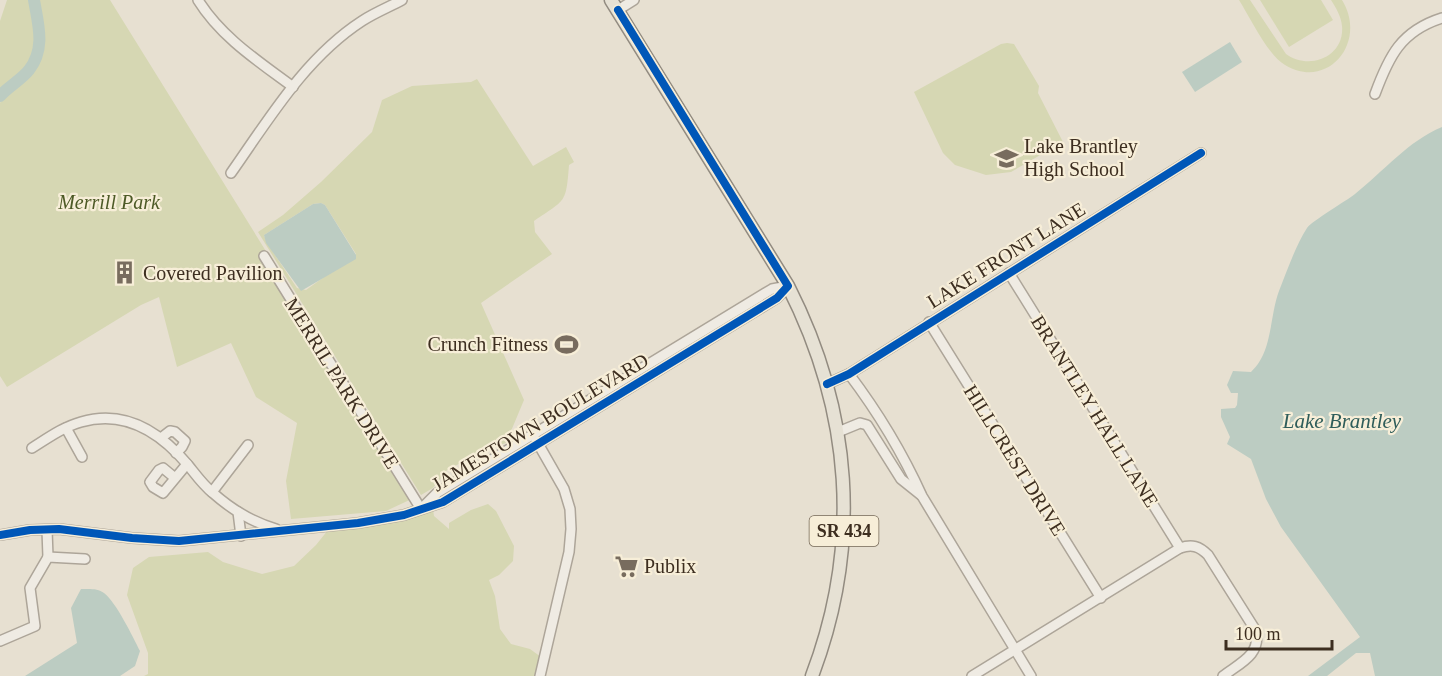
<svg xmlns="http://www.w3.org/2000/svg" width="1442" height="676" font-family="Georgia,serif">
  <rect width="100%" height="100%" fill="#e7e0d1"/>
  <!-- green -->
  <g fill="#d6d7b3" fill-rule="evenodd">
    <path d="M7,0H34L40,41L35,61L0,95V21Z"/>
    <path d="M37,0H110L418,496L386,511L291,519L286,481L297,423L256,397L231,343L177,367L159,297L141,305L7,387L0,376V103L2,98L38,63L43,41Z"/>
    <path d="M1239,0H1250L1286,54C1309,71 1345,57 1342,26C1341,16 1336,8 1331,0H1342C1368,42 1328,91 1285,65C1267,54 1251,19 1239,0Z"/>
    <path d="M1260,0H1321L1333,20L1289,47Z"/>
    <path d="M1007,43L1014,44L1039,86L1038,93L1063,142L1011,172L986,175L955,165L943,153L914,92L1001,44Z"/>
    <path d="M477,79L533,166L566,147L574,162L569,165C566,204 566,199 534,221L535,232L552,254L481,303L524,400L506,443L488,449L447,470L433,488L421,495L258,232L283,215L321,182L372,132L382,100L412,86L471,82ZM321,203L325,205L356,254L306,290L297,288L267,243L264,235L313,204Z"/>
    <path d="M488,504L496,511L514,546L513,561L499,575L489,580L495,596L500,629L511,644L530,649L541,657L536,676H144L148,674V653L127,595L133,568L149,557L208,552L223,562L262,574L294,566L316,545L328,530L421,515L433,510L434,516L449,529V523L471,510Z"/>
  </g>
  <!-- water -->
  <g fill="#bcccc2">
    <path d="M1230,42L1242,62L1195,92L1182,72Z"/>
    <path d="M1442,127V676H1375L1370,653H1356L1327,676H1308L1360,637L1281,527L1266,499L1251,459L1227,444L1230,437L1221,417V409L1235,408L1237,405L1238,393H1231L1227,385L1233,371L1251,372C1273,352 1269,318 1279,291C1287,271 1295,247 1307,228C1312,221 1346,201 1355,194C1384,171 1408,141 1442,127Z"/>
    <path d="M321,203L325,205L356,255V259L301,291L266,243L264,235L313,204Z"/>
    <path d="M81,589C89,589 98,588 104,593C116,602 133,637 140,651L135,666L120,676H25L77,643L71,608Z"/>
  </g>
  <g fill="none" stroke-linecap="round" stroke-linejoin="round">
    <!-- river -->
    <path stroke="#bcccc2" stroke-width="12" d="M0,96C9,86 21,80 29,70C46,48 38,24 34,0"/>
    <defs>
      <g id="minor">
        <path d="M198,0C221,37 258,61 293,87"/>
        <path d="M618,10L634,0"/>
        <path d="M1375,94C1389,56 1401,31 1442,18"/>
        <path d="M231,173C269,119 305,58 362,21C374,13 389,7 402,0"/>
        <path d="M264,256L421,509"/>
        <path d="M1009,273L1180,548"/>
        <path d="M929,322L1101,598"/>
        <path d="M849,374C877,411 903,454 922,496L1031,676"/>
        <path d="M827,384L849,374L1201,153"/>
        <path d="M66,428L82,457"/>
        <path d="M838,432L860,423L867,425L901,479L921,495"/>
        <path d="M161,438L170,431L175,432L185,441L182,447L176,453"/>
        <path d="M536,440L564,489L570,509L571,529L569,552L540,676"/>
        <path d="M32,448C48,438 63,427 81,422C125,409 161,433 188,465C196,475 203,485 213,493C231,509 252,522 276,529"/>
        <path d="M175,478L163,468L159,470L150,482L153,487L163,493L187,464"/>
        <path d="M212,492L248,445"/>
        <path d="M422,508L437,493L772,289L788,286"/>
        <path d="M238,512L241,536"/>
        <path d="M47,530L48,557"/>
        <path d="M0,535L30,530L59,529L132,538L179,541L358,523L404,515L443,502L777,298L788,286"/>
        <path d="M0,641L35,626L30,588L48,557L85,559"/>
        <path d="M972,676L1180,548C1192,544 1199,546 1208,555L1256,631C1261,655 1240,663 1223,676"/>
      </g>
      <path id="major" d="M611,0L788,286C852,412 862,544 812,676"/>
    </defs>
    <!-- minor casing -->
    <use href="#minor" stroke="#ada599" stroke-width="12"/>
    <!-- major casing -->
    <use href="#major" stroke="#928b80" stroke-width="15"/>
    <!-- minor -->
    <use href="#minor" stroke="#efebe3" stroke-width="9"/>
    <!-- major -->
    <use href="#major" stroke="#e6e1d4" stroke-width="12"/>
    <defs>
      <g id="cycleway">
        <path d="M827,384L849,374L1201,153"/>
        <path d="M0,535L30,530L59,529L132,538L179,541L358,523L404,515L443,502L777,298L788,286L618,10"/>
      </g>
    </defs>
    <!-- cycleway casing -->
    <use href="#cycleway" stroke="#f7eed8" stroke-width="11"/>
    <!-- cycleway -->
    <use href="#cycleway" stroke="#0057b8" stroke-width="8"/>
  </g>
  <!-- icons -->
  <defs>
    <symbol id="school-bare" viewBox="-9 -9 18 18"><path d="M0-5L7-2L0 1L-7-2ZM-4 1L0 2.5L4 1V4Q0 6-4 4Z" fill="#786c5e" stroke="#f7eed8" stroke-width="2.5" paint-order="stroke"/></symbol>
    <symbol id="building-bare" viewBox="-9 -9 18 18"><path d="M-4-6H4V6H1V3H-1V6H-4ZM-2.5-4.3h1.7v1.8h-1.7ZM.8-4.3h1.7v1.8H.8ZM-2.5-1h1.7V.8h-1.7ZM.8-1h1.7V.8H.8Z" fill="#786c5e" stroke="#f7eed8" stroke-width="2.5" paint-order="stroke"/></symbol>
    <symbol id="stadium-bare" viewBox="-9 -9 18 18"><path d="M0-5a6.5 5 0 1 0 0 10a6.5 5 0 1 0 0-10ZM-3.5-1.8h7v3.6h-7Z" fill="#786c5e" stroke="#f7eed8" stroke-width="2.5" paint-order="stroke"/></symbol>
    <symbol id="supermarket-bare" viewBox="-9 -9 18 18"><path d="M-6-5.5h2.5l.6 2H6L4.5 2H-2.5L-4.4-4H-6ZM-1.5 3.2a1.3 1.3 0 1 0 .1 0ZM3 3.2a1.3 1.3 0 1 0 .1 0Z" fill="#786c5e" stroke="#f7eed8" stroke-width="2.5" paint-order="stroke"/></symbol>
  </defs>
  <g fill-rule="evenodd">
    <use href="#school-bare" x="990" y="142" width="33" height="33"/>
    <use href="#building-bare" x="108" y="256" width="33" height="33"/>
    <use href="#stadium-bare" x="550" y="328" width="33" height="33"/>
    <use href="#supermarket-bare" x="610" y="550" width="33" height="33"/>
  </g>
  <g text-anchor="middle" stroke-width="4.5" stroke-linejoin="round" paint-order="stroke">
    <!-- shield labels -->
    <rect fill="#f7eed8" stroke="#756857" stroke-width="1.5" x="809.5" y="516" width="69" height="30" rx="4.5"/>
    <g font-size="18" font-weight="bold" fill="#3d2e20">
      <text x="844" y="537">SR 434</text>
    </g>
    <!-- poi labels -->
    <g font-size="20" fill="#3d2e20" stroke="#f7eed8" text-anchor="start">
      <text x="1024" y="153">Lake Brantley<tspan x="1024" dy="23">High School</tspan></text>
      <text x="143" y="280">Covered Pavilion</text>
      <text x="548" y="351" text-anchor="end">Crunch Fitness</text>
      <text x="644" y="573">Publix</text>
    </g>
    <!-- park labels -->
    <g font-size="20" font-style="italic" fill="#4d5a26" stroke="#f7eed8">
      <text x="109" y="209">Merrill Park</text>
    </g>
    <!-- street labels -->
    <g font-size="20" fill="#3d2e20" stroke="#f7eed8">
      <text transform="translate(1006 255) rotate(-32)" y="7">LAKE FRONT LANE</text>
      <text transform="translate(342 383) rotate(58)" y="7">MERRIL PARK DRIVE</text>
      <text transform="translate(1095 411) rotate(58)" y="7">BRANTLEY HALL LANE</text>
      <text transform="translate(540 422) rotate(-31)" y="7">JAMESTOWN BOULEVARD</text>
      <text transform="translate(1015 460) rotate(58)" y="7">HILLCREST DRIVE</text>
    </g>
    <!-- water labels -->
    <g font-size="21" font-style="italic" fill="#2f5d5a" stroke="#f7eed8">
      <text x="1342" y="428">Lake Brantley</text>
    </g>
  </g>
  <!-- scale -->
  <path d="M1226 640v9h106v-9" fill="none" stroke="#3d2e20" stroke-width="3"/>
  <text x="1235" y="640" font-size="18" fill="#3d2e20" stroke="#f7eed8" stroke-width="4.5" paint-order="stroke">100 m</text>
</svg>
